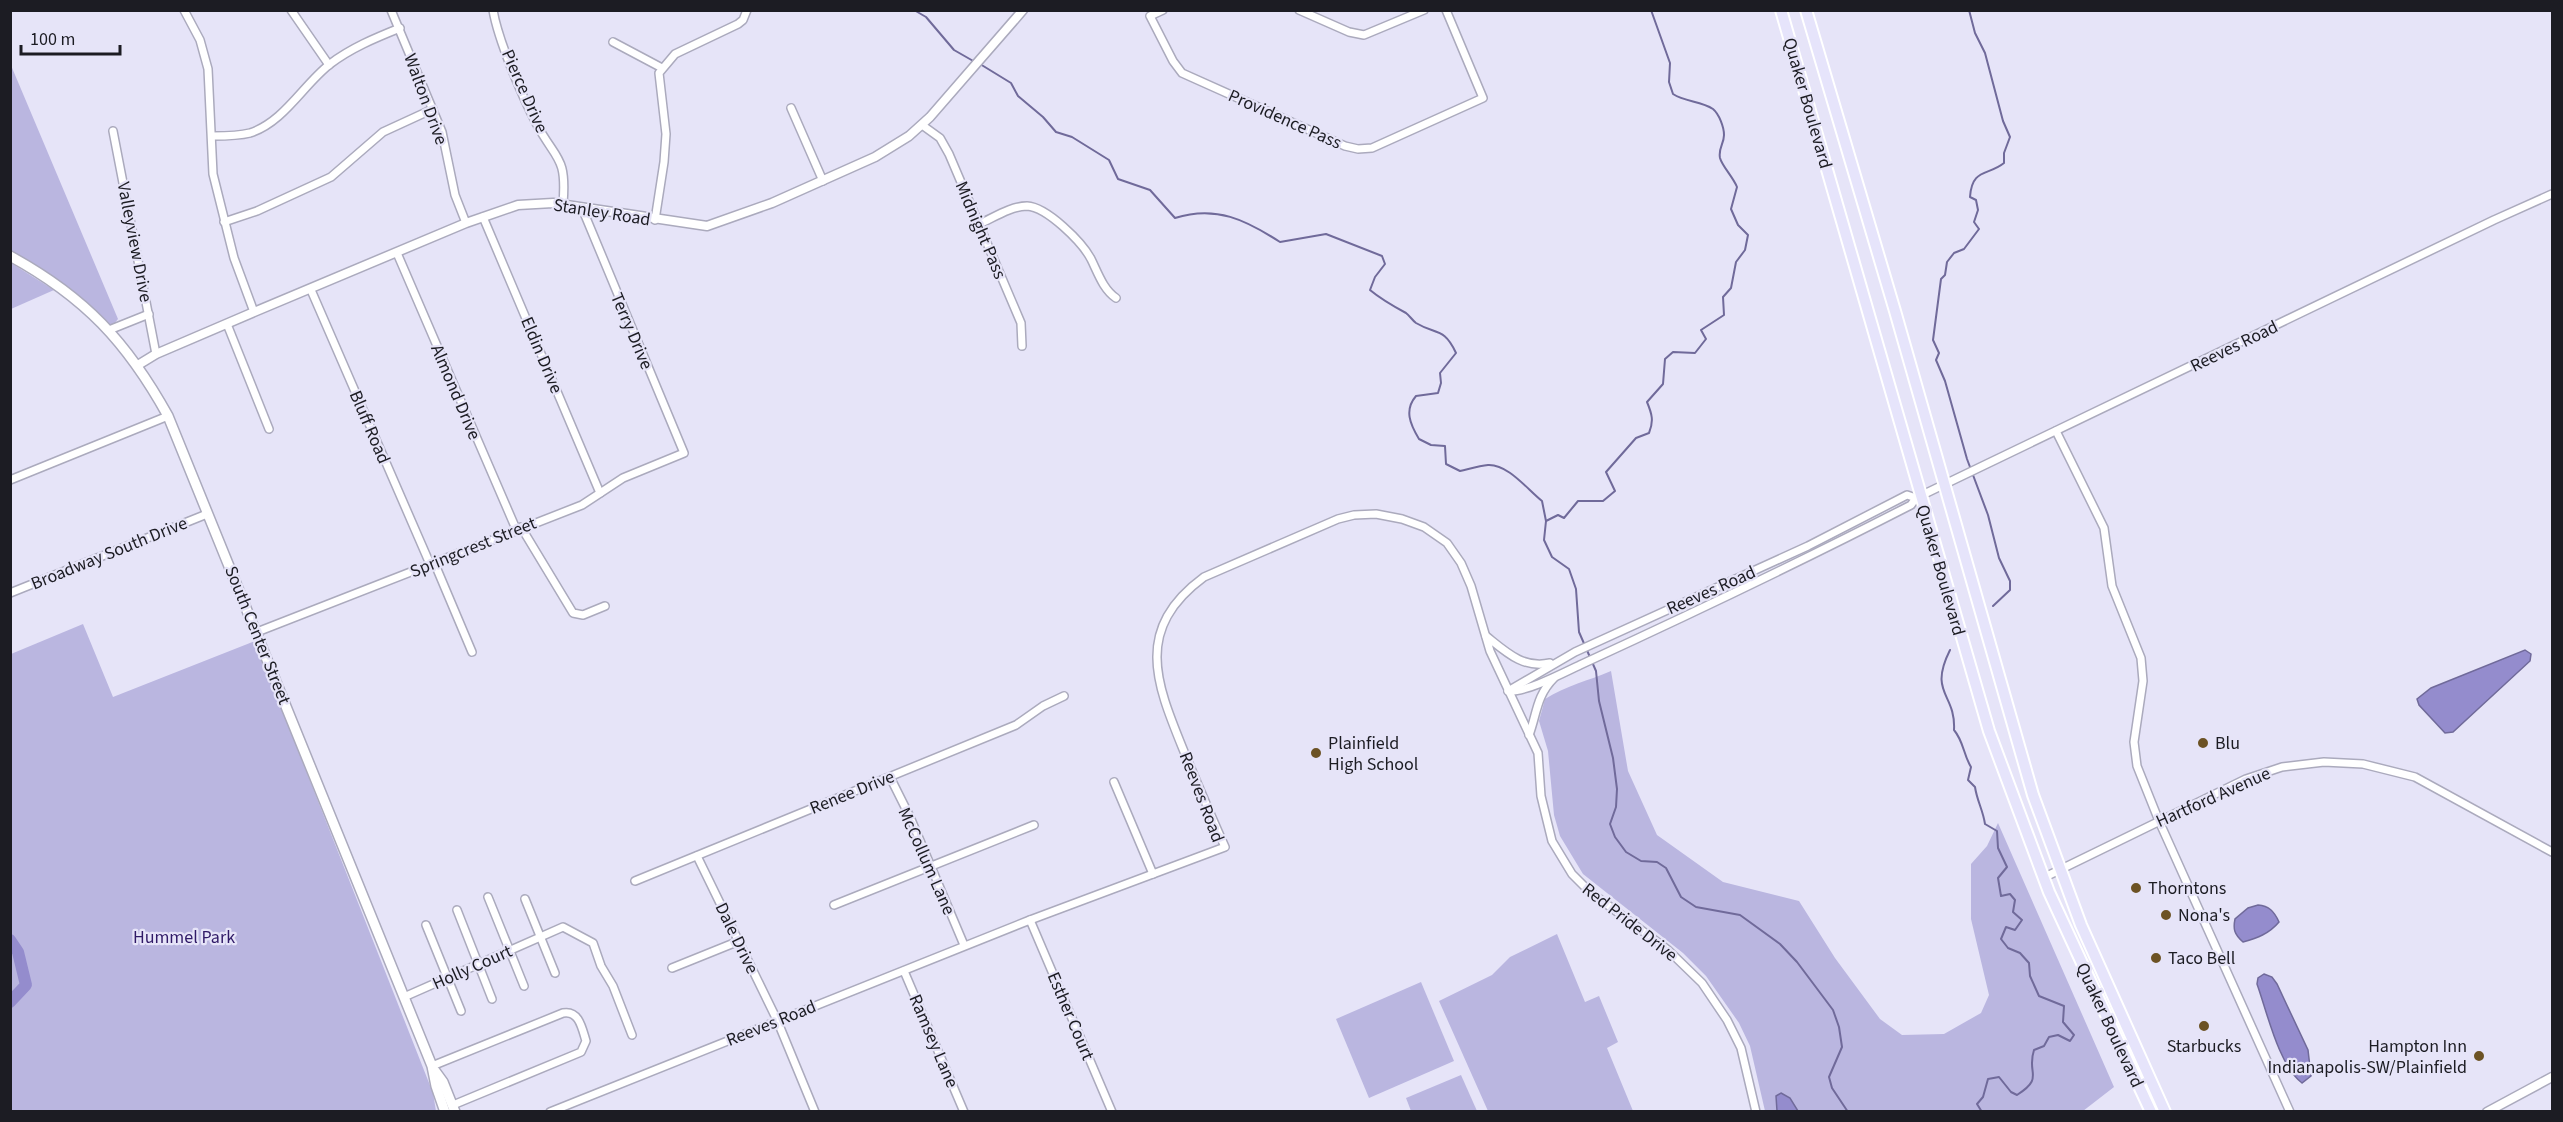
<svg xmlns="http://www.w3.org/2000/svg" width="2563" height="1122" font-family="'Source Sans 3',sans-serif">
  <rect width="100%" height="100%" fill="#e6e4f8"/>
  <!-- green -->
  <g fill="#bab6e0">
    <path d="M10,63L118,319L109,330L89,310L11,256Z"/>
    <path d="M10,263H11L54,290L11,309Z"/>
    <path d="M83,624L113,697L255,641L433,1093L436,1111L11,1112V654Z"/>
    <path d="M1611,671L1628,771L1657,835L1723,882L1799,901L1835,958L1880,1019L1902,1035L1944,1034L1981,1013L1989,995L1971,919V864L1987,846L1998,823L2114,1087L2083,1111H1798L1790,1098L1776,1096L1777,1111H1765L1750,1046L1739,1023L1706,976L1683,953L1583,874L1560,836L1554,815L1548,751L1539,721L1545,699C1567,685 1588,681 1611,671Z"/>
    <path d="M1557,934L1585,1002L1599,996L1618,1042L1607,1048L1633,1111H1488L1439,1001L1492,975L1510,957Z"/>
    <path d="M1421,982L1454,1061L1369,1098L1336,1019Z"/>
    <path d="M1461,1075L1477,1111H1411L1406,1098Z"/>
  </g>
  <!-- water -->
  <g fill="#948ccd" stroke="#706a9a" stroke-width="1.5">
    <path d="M2525,650L2531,654L2530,661L2453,732L2445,733L2419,705L2417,699L2431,688Z"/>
    <path d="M2258,905C2269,906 2274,911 2279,922C2269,934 2257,938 2243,942C2234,934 2233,929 2235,919L2248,908Z"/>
    <path d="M2264,974L2272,977L2277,984L2308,1050L2311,1076L2302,1083C2279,1066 2267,1012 2257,984L2258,978Z"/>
    <path d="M1781,1093L1790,1098L1798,1111H1777L1776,1096Z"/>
  </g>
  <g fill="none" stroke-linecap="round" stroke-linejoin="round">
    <!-- stream -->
    <g stroke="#706a9a" stroke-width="2">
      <path d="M914,10L926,17L954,50L975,62"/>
      <path d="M1969,10L1975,33L1985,53L2003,121L2010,137L2004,153V163C1988,176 1972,168 1970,197L1976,200L1978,210L1974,222L1979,229L1964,249L1954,253L1947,262L1945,275L1941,279L1933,340L1939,353L1936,360L1945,381L1967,459L1988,515L1999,558L2010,581V590L1993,606"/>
      <path d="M980,64L1011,83L1018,96L1043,117L1056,132L1072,137L1109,160L1118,179L1150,190L1175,218C1216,205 1246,220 1280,242L1326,234L1382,256L1385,264L1375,277L1370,290C1382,300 1393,306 1406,313C1410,316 1412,320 1416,323C1436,335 1444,327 1456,353L1440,373L1441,383L1438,393L1416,396C1404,410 1410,424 1419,439L1431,445L1445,446L1446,464L1460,471C1469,469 1479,466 1488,465C1508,464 1527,489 1542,501L1546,521L1544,540L1552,557L1569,569L1576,589L1579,632L1596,671L1599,701L1613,758L1617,789L1616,807L1610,824L1615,837L1626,852L1641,861L1657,862L1666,868L1681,897L1696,907L1740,915L1780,944L1797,962L1833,1010L1839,1027L1842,1047L1829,1077L1832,1088L1848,1112"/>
      <path d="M1546,521L1558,515L1564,518L1578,501H1603L1615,491L1606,472L1636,438L1649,433C1654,421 1652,414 1647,402L1663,384L1665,359L1673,352L1695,353L1706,339L1701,330L1724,315L1723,297L1731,288L1736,262L1745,250L1748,235L1738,225L1731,209L1737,187C1733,177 1722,166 1720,158C1718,148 1724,144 1724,135C1724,127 1719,114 1713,109C1701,101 1685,102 1673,94L1669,82L1670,63L1651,10"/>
      <path d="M1950,650C1928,694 1956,693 1954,730C1964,742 1963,754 1971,767L1968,780L1975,787C1977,801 1983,810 1985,824L1997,831L1998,848L2007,867L1998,878L2001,896L2010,894L2015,900L2013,912L2022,920L2015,930L2006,927L2001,939L2008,948L2020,953L2029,963L2030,976L2039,996L2064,1006L2063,1022L2074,1035L2070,1041L2058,1035L2049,1037L2044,1046L2034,1050C2026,1074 2045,1077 2017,1095L2011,1092L1999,1077L1988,1079L1983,1097L1977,1104L1982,1112"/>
    </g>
    <!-- river -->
    <path stroke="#948ccd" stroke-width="12" d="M10,940L18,952L26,985L10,1002"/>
    <defs>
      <g id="minor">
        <path d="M184,10L200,40L208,69L213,174L234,258L254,312"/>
        <path d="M291,10L329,65"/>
        <path d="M391,10L442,132L455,195L466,223"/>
        <path d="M493,10C498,40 522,96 536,123C556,161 567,155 563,204"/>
        <path d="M1163,10L1150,16L1173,61L1182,73L1345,146L1358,149L1372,148L1483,98L1446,10"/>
        <path d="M1299,10L1349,32L1364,35L1424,10"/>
        <path d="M613,42L662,68"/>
        <path d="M791,108L823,181"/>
        <path d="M922,125L940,138L949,154L1021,323L1022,346"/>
        <path d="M113,131L156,354"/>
        <path d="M213,136C225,136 238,136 250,133C284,122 303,85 330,64C351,48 375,38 400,28"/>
        <path d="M483,217L600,493"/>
        <path d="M655,220L664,162L666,134L659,73L675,54L738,24L743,20L747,10"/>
        <path d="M224,222L257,211L331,177L383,132L433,109"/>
        <path d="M979,224C993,218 1011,206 1027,206C1047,207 1082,242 1091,259C1098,273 1103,289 1116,298"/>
        <path d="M397,253L516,529"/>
        <path d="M311,290L430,564"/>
        <path d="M227,324L269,429"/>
        <path d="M109,330L149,314"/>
        <path d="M2056,431L2104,528L2112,586L2141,658L2143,681L2134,742L2137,766L2159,821L2290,1112"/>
        <path d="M10,480L168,416"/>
        <path d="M521,527L573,613L583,615L605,606"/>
        <path d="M434,562L472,652"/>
        <path d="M10,593L207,514"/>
        <path d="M257,632L582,505L623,478L684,453L582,208"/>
        <path d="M1486,636C1506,652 1523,669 1550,663"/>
        <path d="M1508,691C1525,693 1563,673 1580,665C1691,614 1802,561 1911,505L1916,498L2494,220L2552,194"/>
        <path d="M1508,691L1575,652L1808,546L1907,495L1916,498"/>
        <path d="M1529,735C1537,714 1536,696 1554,678"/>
        <path d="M890,777L910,817L964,945"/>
        <path d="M1114,782L1153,874"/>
        <path d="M697,856L777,1020L815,1112"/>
        <path d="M2043,878L2246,779L2282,767L2324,762L2363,764L2415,777L2552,852"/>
        <path d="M635,881L1016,725L1043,706L1064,696"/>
        <path d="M488,897L524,986"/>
        <path d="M525,899L555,973"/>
        <path d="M834,905L1034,825"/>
        <path d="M457,910L492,999"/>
        <path d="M1030,920L1112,1112"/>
        <path d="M426,925L461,1011"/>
        <path d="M672,968L739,941"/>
        <path d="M904,971L964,1112"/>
        <path d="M404,997L563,927L593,943L601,966L613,986L632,1035"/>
        <path d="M432,1066L563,1013C579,1010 582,1028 586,1041L581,1052L453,1105"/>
        <path d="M550,1112L1030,920L1225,847C1211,816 1198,785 1185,754C1157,685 1132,630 1204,577L1338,519L1354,515L1376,514L1402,519L1424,527L1447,543L1461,563L1471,586L1490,651L1538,753L1541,796L1552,841L1572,874L1589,891L1668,950L1702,983L1727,1020L1741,1048L1756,1112"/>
      </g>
      <g id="tertiary">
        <path d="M138,365L156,354L254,312L466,223L518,205L553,203L707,226L772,203L875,157L909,136L930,117L1023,10"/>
        <path d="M2487,1112L2552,1077"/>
      </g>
      <g id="secondary">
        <path d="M10,256C85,297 127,342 168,416L432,1066L436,1086L445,1112"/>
        <path d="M435,1071L443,1082L455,1112"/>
      </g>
      <g id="primary">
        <path d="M1781,10L1989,731L2049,892L2151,1112"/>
        <path d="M1806,10L1895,311L2033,795L2081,925L2165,1112"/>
      </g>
    </defs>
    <!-- minor casing -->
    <use href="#minor" stroke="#abaabd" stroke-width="10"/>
    <!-- tertiary casing -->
    <use href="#tertiary" stroke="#abaabd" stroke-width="11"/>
    <!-- secondary casing -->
    <use href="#secondary" stroke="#abaabd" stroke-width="12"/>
    <!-- primary casing -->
    <use href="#primary" stroke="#fff" stroke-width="14"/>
    <!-- minor -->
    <use href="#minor" stroke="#fff" stroke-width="7"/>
    <!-- tertiary -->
    <use href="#tertiary" stroke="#fff" stroke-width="8"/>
    <!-- secondary -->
    <use href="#secondary" stroke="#fff" stroke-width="9"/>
    <!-- primary -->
    <use href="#primary" stroke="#e6e4fb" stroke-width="10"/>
  </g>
  <!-- markers -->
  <g fill="#6c5224" stroke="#e6e4f8" stroke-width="2">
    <circle cx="2203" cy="743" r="6"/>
    <circle cx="1316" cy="753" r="6"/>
    <circle cx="2136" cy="888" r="6"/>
    <circle cx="2166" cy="915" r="6"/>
    <circle cx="2156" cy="958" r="6"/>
    <circle cx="2204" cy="1026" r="6"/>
    <circle cx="2479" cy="1056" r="6"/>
  </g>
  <g text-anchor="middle" stroke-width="4.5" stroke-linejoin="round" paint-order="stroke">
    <!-- street labels -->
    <g font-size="18" fill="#1c1c23" stroke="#e6e4f8">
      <text transform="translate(525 91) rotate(66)" y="6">Pierce Drive</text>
      <text transform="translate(426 99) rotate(70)" y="6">Walton Drive</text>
      <text transform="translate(1808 103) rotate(74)" y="6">Quaker Boulevard</text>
      <text transform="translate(1285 119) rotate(24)" y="6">Providence Pass</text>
      <text transform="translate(602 212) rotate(9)" y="6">Stanley Road</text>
      <text transform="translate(981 230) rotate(67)" y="6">Midnight Pass</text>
      <text transform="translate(135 242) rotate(79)" y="6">Valleyview Drive</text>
      <text transform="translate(632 331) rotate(67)" y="6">Terry Drive</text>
      <text transform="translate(2234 346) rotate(-26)" y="6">Reeves Road</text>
      <text transform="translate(542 355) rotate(67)" y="6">Eldin Drive</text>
      <text transform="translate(456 392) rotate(67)" y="6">Almond Drive</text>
      <text transform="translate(370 427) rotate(67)" y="6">Bluff Road</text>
      <text transform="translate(473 547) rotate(-22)" y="6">Springcrest Street</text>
      <text transform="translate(109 553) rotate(-22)" y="6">Broadway South Drive</text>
      <text transform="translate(1941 570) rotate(74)" y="6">Quaker Boulevard</text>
      <text transform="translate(1711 590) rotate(-24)" y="6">Reeves Road</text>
      <text transform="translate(258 635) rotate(68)" y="6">South Center Street</text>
      <text transform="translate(852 792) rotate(-22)" y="6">Renee Drive</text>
      <text transform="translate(1202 797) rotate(69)" y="6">Reeves Road</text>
      <text transform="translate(2213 797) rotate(-24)" y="6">Hartford Avenue</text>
      <text transform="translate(927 861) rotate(66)" y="6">McCollum Lane</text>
      <text transform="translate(1630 922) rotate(38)" y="6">Red Pride Drive</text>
      <text transform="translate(737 938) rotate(64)" y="6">Dale Drive</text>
      <text transform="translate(472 967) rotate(-24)" y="6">Holly Court</text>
      <text transform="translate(1071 1016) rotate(67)" y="6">Esther Court</text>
      <text transform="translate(771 1023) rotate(-22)" y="6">Reeves Road</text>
      <text transform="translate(2110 1025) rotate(65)" y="6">Quaker Boulevard</text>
      <text transform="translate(934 1041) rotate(67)" y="6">Ramsey Lane</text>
    </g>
    <!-- poi labels -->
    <g font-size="18" fill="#1c1c23" stroke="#e6e4f8" text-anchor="start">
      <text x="1328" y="749">Plainfield<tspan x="1328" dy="21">High School</tspan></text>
      <text x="2215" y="749">Blu</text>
      <text x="2148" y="894">Thorntons</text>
      <text x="2178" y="921">Nona's</text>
      <text x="2168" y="964">Taco Bell</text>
      <text x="2204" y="1052" text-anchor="middle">Starbucks</text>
      <text x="2467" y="1052" text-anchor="end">Hampton Inn<tspan x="2467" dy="21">Indianapolis-SW/Plainfield</tspan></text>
    </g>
    <!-- park labels -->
    <g font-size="18" fill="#301a67" stroke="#e6e4f8">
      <text x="184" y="943">Hummel Park</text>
    </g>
  </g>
  <!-- border -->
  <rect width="2563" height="1122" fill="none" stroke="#1c1c23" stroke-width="24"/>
  <!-- scale -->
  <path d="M21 45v9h99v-9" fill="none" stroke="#1c1c23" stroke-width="3"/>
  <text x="30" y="45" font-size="18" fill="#1c1c23" stroke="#e6e4f8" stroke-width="4.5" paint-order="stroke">100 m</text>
</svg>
